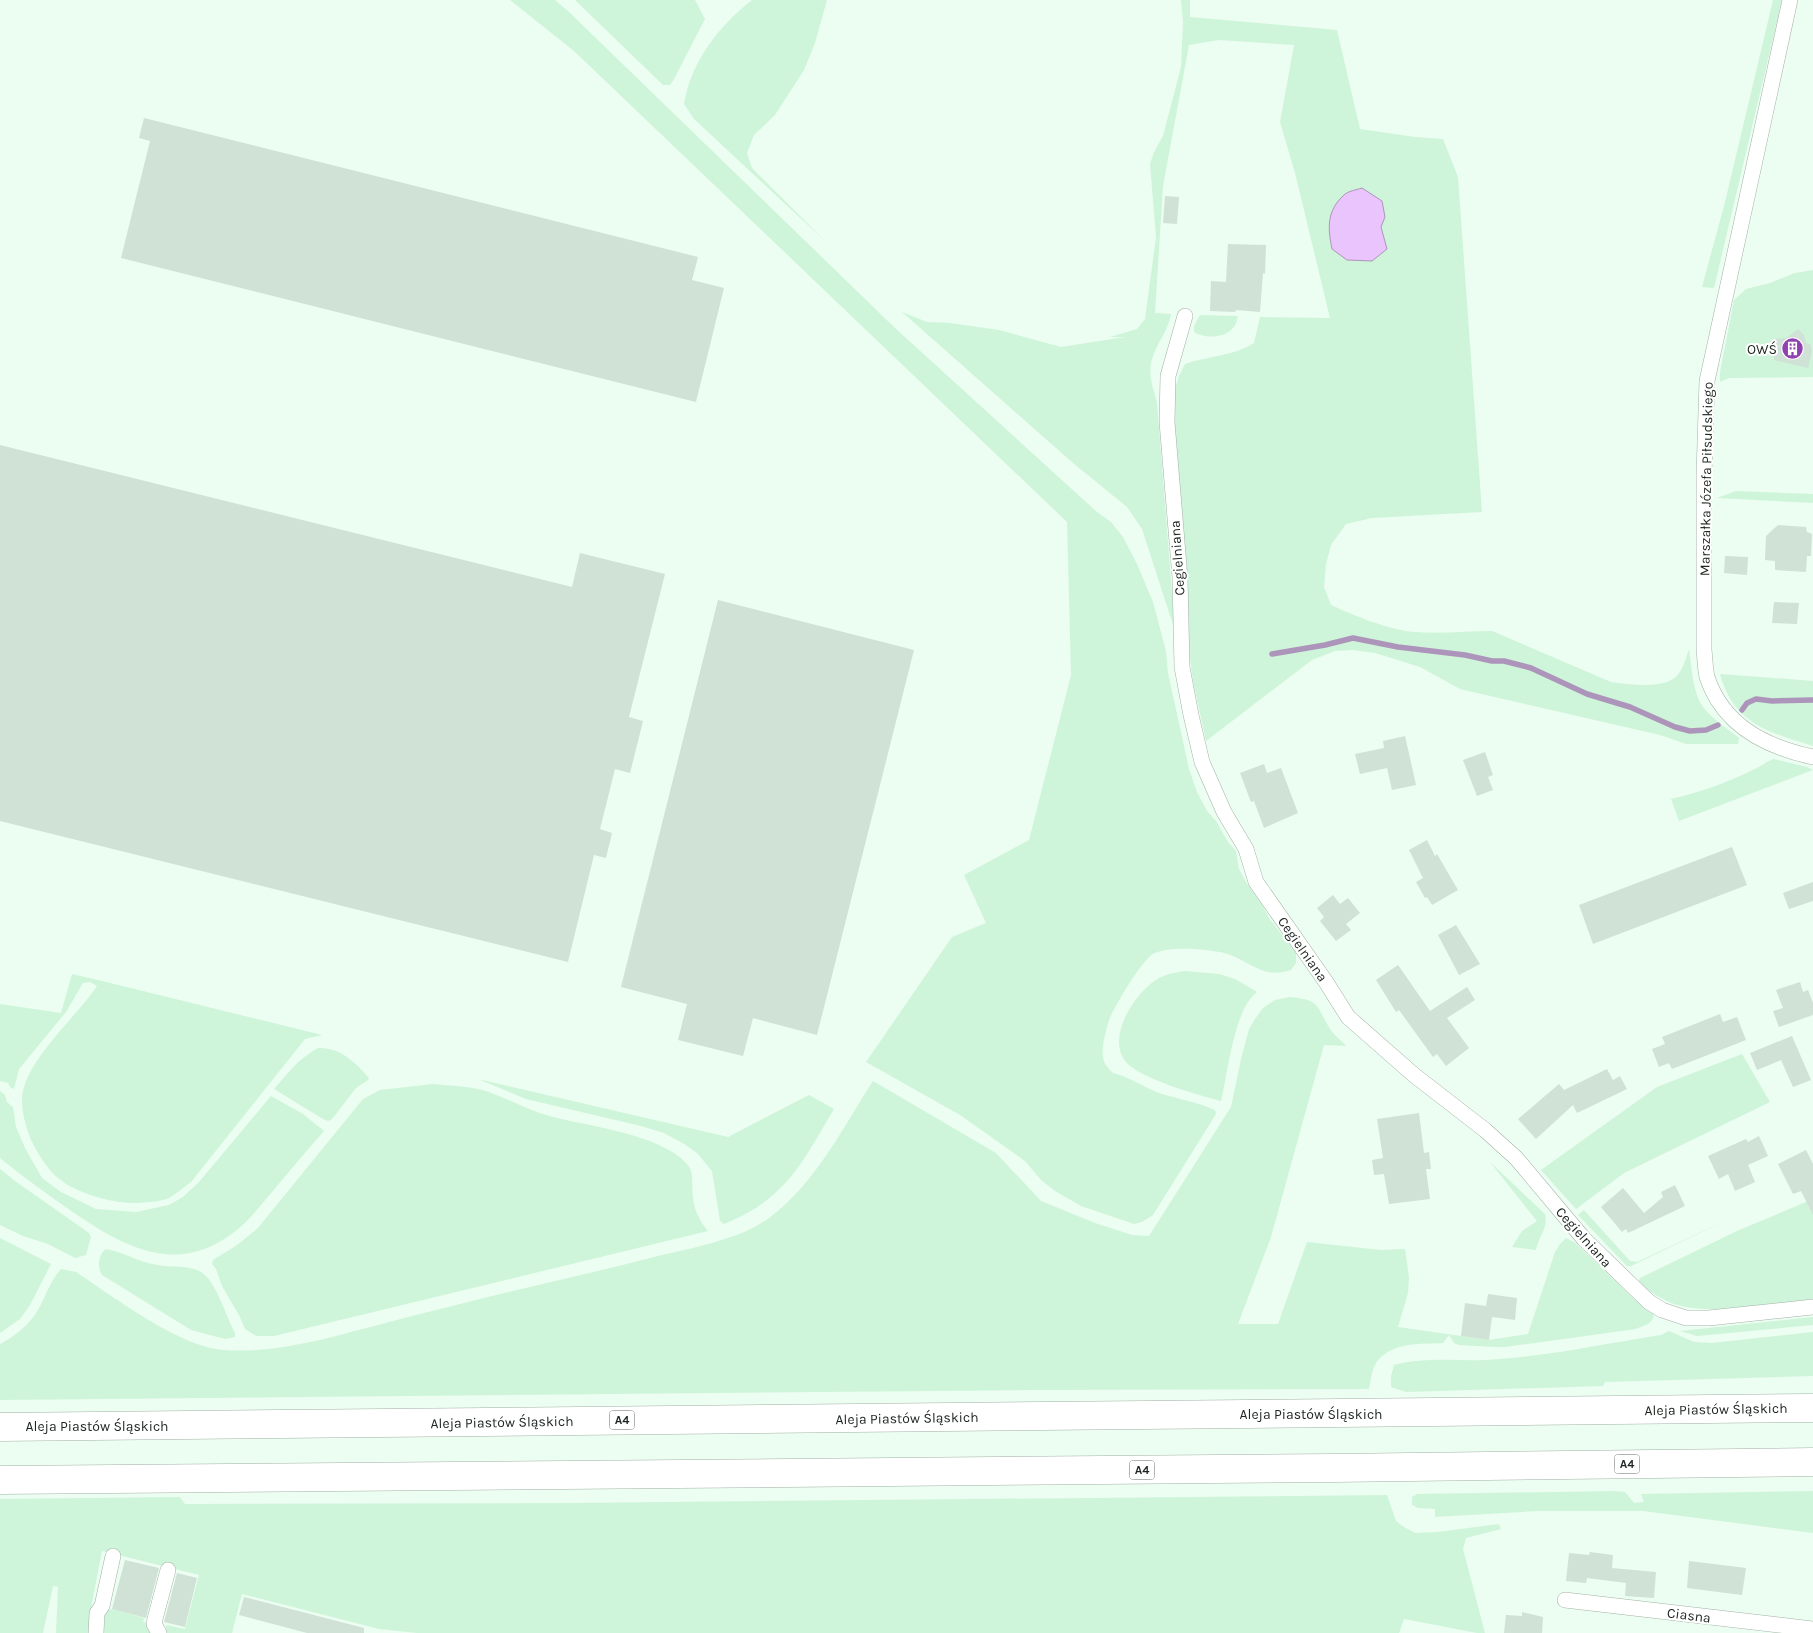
<svg xmlns="http://www.w3.org/2000/svg" width="1813" height="1633" font-family="Karla,sans-serif">
  <rect width="100%" height="100%" fill="#ecfdf1"/>
  <!-- green -->
  <g fill="#cef5d9">
    <path d="M510,0H555L569,12L895,328L1097,512L1111,522L1123,537L1137,564L1153,602L1166,651L1168,673L1189,769L1197,792L1207,811L1216,821L1228,842L1236,851L1239,869L1246,882L1263,906L1269,918L1296,953V963L1291,970C1262,979 1253,963 1228,954C1212,949 1167,945 1153,954C1142,960 1114,1007 1109,1020C1106,1031 1100,1050 1104,1061C1105,1065 1110,1070 1113,1073C1130,1077 1143,1087 1159,1093C1178,1099 1197,1102 1215,1110L1216,1114L1153,1215L1142,1222L1134,1224L1081,1206L1055,1191L1041,1180L1025,1161L960,1115L866,1062L952,937L986,923L964,875L1029,840L1071,675L1067,522L574,51Z"/>
    <path d="M575,0H695L705,19L674,79L670,85H663Z"/>
    <path d="M752,0H827L815,43L804,70L775,115L754,135L747,153L752,168L826,242L694,119L684,104C691,61 719,26 752,0Z"/>
    <path d="M1181,0H1190V17L1337,30L1360,129L1415,137L1443,139L1458,177L1482,512L1372,518L1346,524L1331,545L1326,564L1324,587L1331,605C1355,616 1389,630 1415,632C1441,634 1467,631 1492,631L1611,682C1624,684 1634,685 1647,685C1676,684 1681,676 1689,649C1692,667 1692,691 1703,707C1712,719 1727,728 1739,738L1738,744H1686L1660,735L1460,689L1420,667L1375,653L1352,650L1335,651L1312,660L1206,741L1193,681L1190,658L1172,398L1179,376L1185,364C1208,356 1234,356 1254,343L1260,317L1330,318L1295,173L1280,122L1294,45L1219,40L1189,45L1163,186L1155,313L1171,314C1168,332 1155,345 1151,363C1148,376 1154,390 1157,403L1175,631L1142,529L1127,507L1073,463L902,312L927,322L950,323L999,330L1061,347L1125,337H1110L1137,329L1145,319L1156,237L1150,164L1154,152L1163,136L1181,67L1183,22Z"/>
    <path d="M1773,0H1782L1714,288L1702,287L1725,202Z"/>
    <path d="M1813,270V377L1729,378L1720,382V372L1734,300L1746,289L1770,283L1795,273Z"/>
    <path d="M1200,315L1238,316C1237,320 1236,325 1233,328C1225,338 1204,339 1194,332V326Z"/>
    <path d="M1736,491L1813,494V503L1717,498Z"/>
    <path d="M1720,674L1813,681V746C1768,732 1734,724 1720,674Z"/>
    <path d="M1774,759L1807,767L1813,770L1679,821L1671,799C1701,792 1729,782 1757,768C1763,765 1767,761 1774,759Z"/>
    <path d="M1185,971L1219,974L1235,979L1257,992C1234,1009 1228,1072 1221,1101C1198,1095 1141,1079 1126,1062C1105,1037 1136,991 1159,978C1167,974 1176,972 1185,971Z"/>
    <path d="M72,974L102,981L322,1035L305,1039L191,1182C184,1187 176,1194 169,1198C160,1202 148,1202 139,1203C111,1204 67,1192 49,1169C42,1160 36,1150 31,1140C26,1127 22,1114 22,1099C24,1061 76,1018 97,986L90,982L83,983L66,1012L19,1069L14,1089L10,1087L8,1083L0,1081V1004L61,1013Z"/>
    <path d="M1290,997C1321,1000 1316,1006 1330,1029C1334,1035 1341,1040 1346,1046L1324,1045L1271,1237L1238,1324H1278L1307,1242L1381,1250L1405,1249L1409,1277L1408,1293L1398,1327L1489,1340L1528,1334L1555,1252L1560,1244L1566,1238L1574,1242L1635,1300L1654,1313C1654,1324 1645,1325 1636,1329L1505,1347H1494L1459,1345L1454,1343L1449,1335L1443,1343C1421,1344 1395,1342 1379,1359C1372,1366 1371,1379 1369,1389L1031,1390L0,1400V1344C14,1337 30,1324 38,1310C46,1296 50,1281 61,1269L76,1272C114,1297 178,1346 223,1350C280,1354 335,1336 389,1322C436,1310 483,1298 530,1287C573,1277 615,1267 658,1256C692,1248 741,1239 769,1218C815,1184 842,1129 873,1081L996,1153L1041,1201L1095,1223L1132,1235L1149,1236L1231,1107L1241,1059L1249,1029L1255,1019L1263,1008L1275,1000Z"/>
    <path d="M318,1048C340,1047 355,1062 369,1078L368,1080L356,1088L332,1119L328,1121L323,1119L274,1089C289,1072 298,1059 318,1048Z"/>
    <path d="M1742,1054L1770,1102L1624,1173L1576,1209L1541,1170L1657,1087Z"/>
    <path d="M478,1079L728,1137L809,1095L834,1109C802,1163 786,1199 724,1224L720,1221L712,1171L697,1153L684,1144L664,1133L641,1126L526,1099Z"/>
    <path d="M433,1084C451,1086 471,1086 489,1092C511,1100 530,1111 553,1117C589,1126 662,1135 687,1164C695,1173 691,1185 693,1197C694,1210 699,1220 708,1231L274,1336H256L245,1329L240,1317L222,1286L216,1269L212,1264L213,1260L237,1245L257,1229L363,1099L380,1090Z"/>
    <path d="M0,1091L5,1095L7,1102L13,1107L16,1127L25,1148L42,1178L61,1192L96,1209L136,1212L169,1205L183,1197L199,1182L271,1096L303,1114L324,1131C306,1151 289,1172 272,1192C260,1206 248,1222 233,1233C174,1278 119,1244 67,1208C44,1192 22,1176 0,1158Z"/>
    <path d="M1490,1162L1545,1214C1549,1227 1538,1237 1536,1250L1512,1247L1522,1231L1537,1221Z"/>
    <path d="M0,1169L15,1181L89,1233L91,1237L86,1255L75,1258L48,1244L23,1236L0,1225Z"/>
    <path d="M1813,1199V1300C1775,1304 1710,1316 1674,1304C1661,1299 1649,1291 1638,1283L1640,1278L1737,1231Z"/>
    <path d="M1584,1210L1630,1261L1637,1262L1731,1218L1631,1266H1627L1578,1215Z"/>
    <path d="M0,1238L51,1264L30,1305L20,1319L0,1333Z"/>
    <path d="M106,1249C123,1252 139,1262 157,1265C171,1268 194,1264 205,1275C218,1288 226,1316 235,1333V1337L225,1339L191,1330L102,1275C97,1267 98,1255 106,1249Z"/>
    <path d="M1813,1317V1325L1697,1336L1680,1331Z"/>
    <path d="M1669,1331L1694,1342L1712,1343L1813,1332V1376L1605,1382L1603,1386L1406,1392L1391,1387V1376L1394,1365C1425,1357 1455,1361 1486,1360C1544,1357 1603,1344 1661,1335Z"/>
    <path d="M1615,1491L1625,1492L1634,1503L1644,1502L1641,1494L1813,1491V1533L1643,1511H1538L1435,1517V1509L1418,1508L1412,1505V1497L1417,1494Z"/>
    <path d="M1387,1495L1396,1521L1404,1527L1415,1533L1438,1532L1499,1524L1501,1529L1466,1538L1463,1549L1485,1633H1477L1404,1619L1399,1633H417L379,1629L242,1594L232,1633H166V1625L185,1629L199,1575L102,1551L91,1608L92,1633H56L58,1587L53,1586L43,1633H0V1499L180,1497L185,1504L570,1503Z"/>
    <path d="M112,1609L144,1618L143,1622L149,1623L154,1633H103L105,1616L109,1610Z"/>
  </g>
  <!-- water -->
  <path fill="#eac4fc" stroke="#ad94ba" d="M1362,188L1382,201L1385,217L1381,227L1387,249L1372,261L1347,260L1332,249C1328,229 1326,211 1344,195C1348,191 1356,190 1362,188Z"/>
  <g fill="none" stroke-linecap="round" stroke-linejoin="round">
    <!-- stream -->
    <g stroke="#ad94ba" stroke-width="5.5">
      <path d="M1272,654L1325,645L1353,638L1398,647L1465,655L1492,661H1504L1531,668L1587,694L1630,707L1675,727L1690,731L1706,730L1718,725"/>
      <path d="M1742,710L1747,703L1756,699L1772,701L1813,700"/>
    </g>
  </g>
  <!-- building -->
  <g fill="#d0e1d5">
    <path d="M144,118L698,257L692,280L724,288L696,402L121,258L150,141L139,138Z"/>
    <path d="M1165,196L1179,197L1177,224L1163,223Z"/>
    <path d="M1228,244L1266,245L1265,274L1263,273L1260,312L1236,310L1235,312L1210,311L1211,281L1226,282Z"/>
    <path d="M1798,329L1804,335L1806,343L1810,344L1812,351L1808,368L1774,360L1775,339L1786,338Z"/>
    <path d="M0,445L572,587L580,553L665,574L629,717L643,721L630,773L615,769L600,829L612,833L606,858L594,855L568,962L0,821Z"/>
    <path d="M1778,525L1806,527L1807,532L1812,534L1811,556H1807L1806,572L1775,570V561L1765,560L1766,536Z"/>
    <path d="M1725,556L1748,557L1747,575L1724,573Z"/>
    <path d="M718,600L914,650L817,1035L753,1018L743,1056L678,1040L687,1004L621,987Z"/>
    <path d="M1774,602L1799,603L1797,624L1772,623Z"/>
    <path d="M1405,736L1416,785L1392,790L1387,768L1360,774L1355,754L1384,748L1383,741Z"/>
    <path d="M1485,752L1493,775L1488,777L1493,790L1477,796L1463,760Z"/>
    <path d="M1264,764L1267,773L1281,768L1298,813L1264,828L1254,801L1251,802L1240,773Z"/>
    <path d="M1427,840L1435,856L1437,854L1458,890L1432,905L1427,897L1425,898L1416,882L1423,878L1409,850Z"/>
    <path d="M1732,847L1747,885L1593,944L1579,905Z"/>
    <path d="M1813,882V901L1789,909L1783,893Z"/>
    <path d="M1333,895L1340,904L1348,898L1360,913L1346,924L1351,930L1336,941L1320,921L1324,917L1317,908Z"/>
    <path d="M1456,925L1480,964L1459,975L1438,935Z"/>
    <path d="M1398,965L1430,1011L1467,987L1475,1000L1447,1018L1469,1048L1446,1066L1437,1054L1433,1057L1399,1010L1396,1012L1376,980Z"/>
    <path d="M1800,982L1803,992L1808,990L1813,1003V1015L1779,1027L1773,1011L1783,1008L1776,990Z"/>
    <path d="M1720,1014L1723,1022L1737,1017L1746,1040L1672,1069L1669,1063L1659,1067L1652,1049L1665,1044L1662,1037Z"/>
    <path d="M1792,1036L1811,1080L1793,1087L1781,1060L1757,1070L1750,1053Z"/>
    <path d="M1607,1069L1613,1080L1620,1076L1627,1089L1577,1113L1573,1105L1536,1139L1518,1119L1559,1084L1564,1090Z"/>
    <path d="M1419,1113L1424,1153L1429,1152L1431,1169H1426L1430,1199L1389,1204L1384,1174L1374,1175L1372,1160L1383,1158L1377,1119Z"/>
    <path d="M1759,1136L1768,1156L1748,1165L1755,1182L1735,1191L1728,1174L1719,1179L1708,1156L1746,1139L1748,1142Z"/>
    <path d="M1806,1150L1813,1164V1215L1801,1191L1793,1194L1778,1164Z"/>
    <path d="M1675,1185L1685,1206L1628,1233L1626,1229L1622,1232L1601,1207L1623,1188L1644,1213L1663,1197L1661,1192Z"/>
    <path d="M1488,1294L1517,1298L1515,1320L1492,1317L1489,1340L1461,1336L1465,1303L1486,1306Z"/>
    <path d="M1590,1552L1613,1555L1612,1568L1656,1572L1654,1598L1625,1596L1626,1583L1587,1578L1586,1583L1566,1581L1569,1553L1589,1555Z"/>
    <path d="M125,1560L159,1568L146,1618L112,1609Z"/>
    <path d="M1689,1561L1746,1568L1742,1595L1687,1588Z"/>
    <path d="M177,1573L197,1578L185,1627L164,1622Z"/>
    <path d="M244,1597L364,1628V1633H307L239,1615Z"/>
    <path d="M1522,1612L1543,1617L1542,1633H1504L1506,1615L1522,1616Z"/>
  </g>
  <g fill="none" stroke-linecap="round" stroke-linejoin="round">
    <defs>
      <g id="street">
        <path d="M1790,0L1707,381L1704,474V650C1705,658 1705,668 1707,677C1723,726 1766,747 1813,757"/>
        <path d="M1185,316L1168,376L1167,422L1180,578L1182,667L1191,715L1202,762L1224,812L1246,849L1256,882L1326,982L1348,1017L1414,1075L1485,1130L1516,1158L1584,1239L1649,1302L1662,1310L1686,1318H1709L1813,1307"/>
        <path d="M1565,1600L1813,1629"/>
        <path d="M96,1633L97,1613L102,1606L113,1556"/>
        <path d="M159,1633L154,1624L155,1619L168,1570"/>
      </g>
      <g id="highway">
        <path d="M0,1427L1813,1408"/>
        <path d="M0,1480L1334,1468L1813,1462"/>
      </g>
    </defs>
    <!-- street casing -->
    <use href="#street" stroke="#a2b2a6" stroke-width="16"/>
    <!-- highway casing -->
    <use href="#highway" stroke="#a2b2a6" stroke-width="29"/>
    <!-- street -->
    <use href="#street" stroke="#fff" stroke-width="15"/>
    <!-- highway -->
    <use href="#highway" stroke="#fff" stroke-width="28"/>
  </g>
  <!-- icons -->
  <defs>
    <symbol id="building-disc" viewBox="-11 -11 22 22"><circle r="9.5" fill="#9040b0" stroke="#fff"/><path d="M-4-6H4V6H1V3H-1V6H-4ZM-2.5-4.3h1.7v1.8h-1.7ZM.8-4.3h1.7v1.8H.8ZM-2.5-1h1.7V.8h-1.7ZM.8-1h1.7V.8H.8Z" fill="#fff"/></symbol>
  </defs>
  <g fill-rule="evenodd">
    <use href="#building-disc" x="1780" y="336" width="25" height="25"/>
  </g>
  <g text-anchor="middle" stroke-width="4" stroke-linejoin="round" paint-order="stroke">
    <!-- shield labels -->
    <g fill="#fff" stroke="#626663" stroke-width="1">
      <rect x="609.5" y="1410.5" width="25" height="19" rx="4"/>
      <rect x="1614.5" y="1454.5" width="25" height="19" rx="4"/>
      <rect x="1129.5" y="1460.5" width="25" height="19" rx="4"/>
    </g>
    <g font-size="12" font-weight="bold" fill="#1e2520">
      <text x="622" y="1424">A4</text>
      <text x="1627" y="1468">A4</text>
      <text x="1142" y="1474">A4</text>
    </g>
    <!-- poi labels -->
    <g font-size="14" fill="#1e2520" stroke="#fff" text-anchor="end">
      <text x="1777" y="354">OWŚ</text>
    </g>
    <!-- street labels -->
    <g font-size="14" fill="#1e2520" stroke="#fff">
      <text transform="translate(1706 479) rotate(-89)" y="5">Marszałka Józefa Piłsudskiego</text>
      <text transform="translate(1177 558) rotate(-94)" y="5">Cegielniana</text>
      <text transform="translate(1303 949) rotate(55)" y="5">Cegielniana</text>
      <text transform="translate(1584 1237) rotate(48)" y="5">Cegielniana</text>
      <text transform="translate(1716 1409) rotate(-1)" y="5">Aleja Piastów Śląskich</text>
      <text x="1311" y="1419">Aleja Piastów Śląskich</text>
      <text transform="translate(907 1418) rotate(-1)" y="5">Aleja Piastów Śląskich</text>
      <text transform="translate(502 1422) rotate(-1)" y="5">Aleja Piastów Śląskich</text>
      <text x="97" y="1431">Aleja Piastów Śląskich</text>
      <text transform="translate(1689 1615) rotate(7)" y="5">Ciasna</text>
    </g>
  </g>
</svg>
